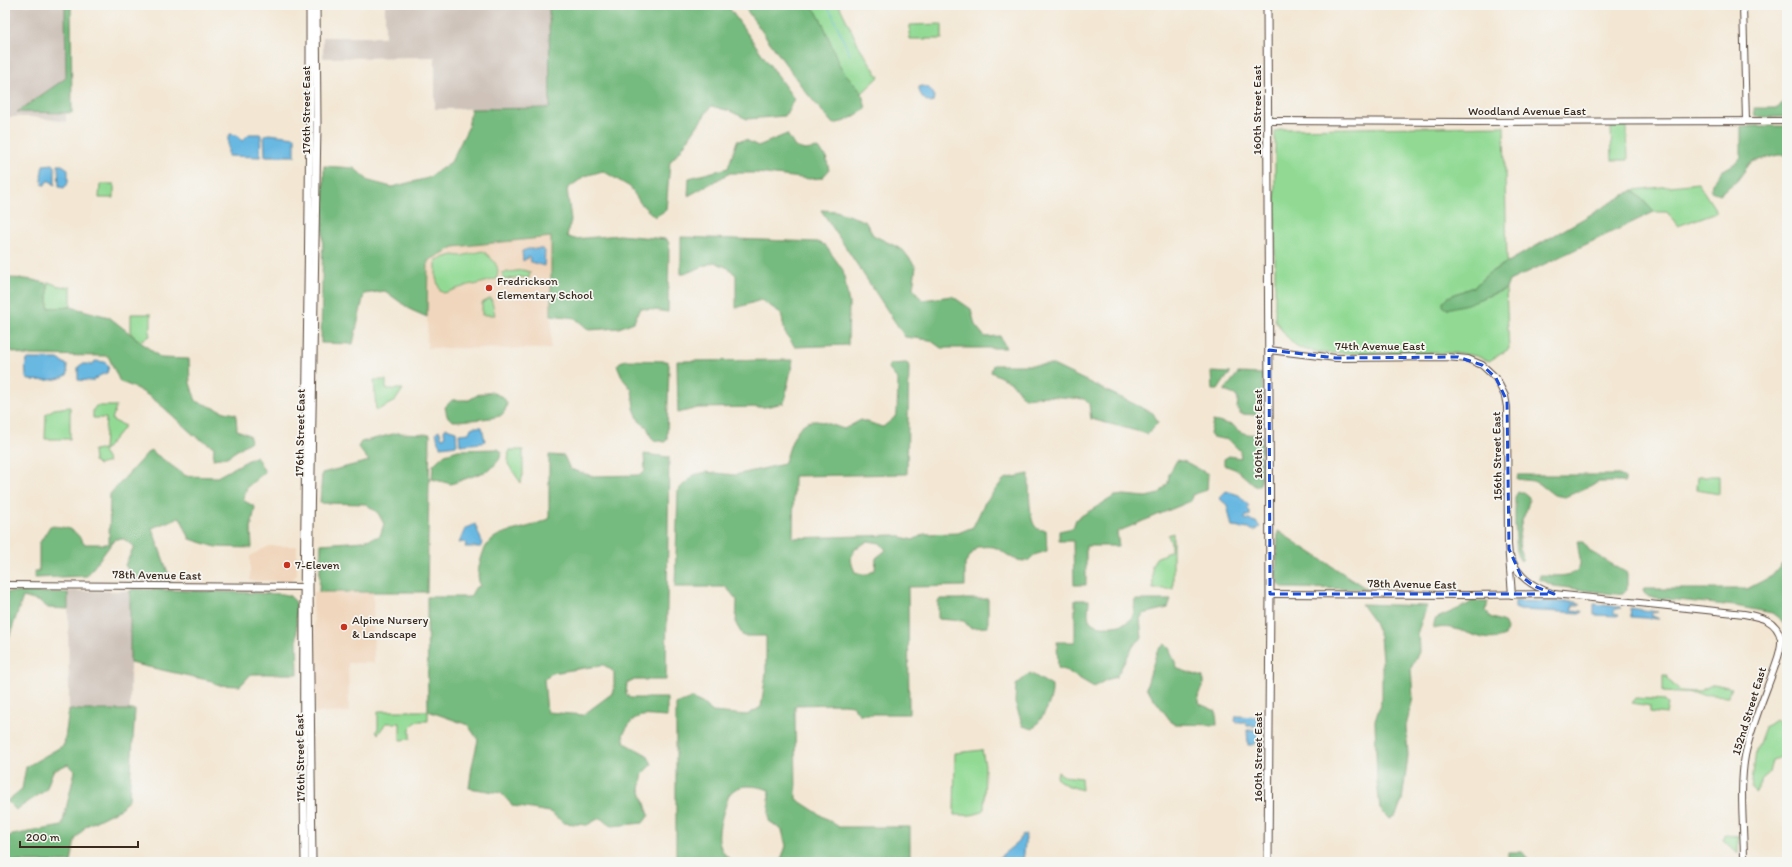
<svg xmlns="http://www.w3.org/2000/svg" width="1792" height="867" font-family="Itim,sans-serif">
  <rect width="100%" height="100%" fill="#f6f6f2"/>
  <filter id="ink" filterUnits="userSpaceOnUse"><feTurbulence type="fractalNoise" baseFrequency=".025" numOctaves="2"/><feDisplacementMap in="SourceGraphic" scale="8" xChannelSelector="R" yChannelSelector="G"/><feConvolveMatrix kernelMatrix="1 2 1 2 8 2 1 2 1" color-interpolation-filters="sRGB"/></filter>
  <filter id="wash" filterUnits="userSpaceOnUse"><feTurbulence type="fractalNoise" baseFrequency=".012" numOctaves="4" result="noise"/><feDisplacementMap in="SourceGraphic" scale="16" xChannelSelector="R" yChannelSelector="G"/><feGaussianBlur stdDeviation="0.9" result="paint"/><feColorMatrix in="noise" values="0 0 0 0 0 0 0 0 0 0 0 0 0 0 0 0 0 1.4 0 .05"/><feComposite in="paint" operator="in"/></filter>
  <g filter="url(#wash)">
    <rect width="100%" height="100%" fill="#f3e7d4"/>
    <!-- built -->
    <g fill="#f0d6bc">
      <path d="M428,236L552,237L551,349L427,348Z"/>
      <path d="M269,546H297V575L290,581H250V556Z"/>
      <path d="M313,592H373L374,663H348L349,712L315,713V661Z"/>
    </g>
    <!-- industrial -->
    <g fill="#cec2b9">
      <path d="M5,5H65L66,122L32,117H5Z"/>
      <path d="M385,5H549L550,108L435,109V57L323,58V37H385Z"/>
      <path d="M68,591H130V710H69Z"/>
    </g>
    <!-- green -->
    <g fill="#92da94" stroke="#668259">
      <path d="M810,5H839L859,46L879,77L862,93C855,85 846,76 840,67C828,47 827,22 810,5Z"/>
      <path d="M942,24V39H910V25Z"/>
      <path d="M1504,126L1507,262L1489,273L1475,286L1448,297L1443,303L1483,298L1506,289L1509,349L1489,361L1476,356L1459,353H1323L1298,348L1286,336L1275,320V132L1280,129Z"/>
      <path d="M1627,126L1628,160H1612L1611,127Z"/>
      <path d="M1698,183L1717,212L1678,226L1667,212H1654L1633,190Z"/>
      <path d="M100,184H114V198H99Z"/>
      <path d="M483,251C492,259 502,266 496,279L474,285L472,284L444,293L440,291L436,278V260L453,255L461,256Z"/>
      <path d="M523,270L530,272L529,278L519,277L504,280L502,273Z"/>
      <path d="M48,282L59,286L71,287V307L48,308Z"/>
      <path d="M491,298L495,315H482V303Z"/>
      <path d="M131,314H151V327L149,331L150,336L140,341L131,334Z"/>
      <path d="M374,380H386V389H403L395,401L376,411Z"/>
      <path d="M96,406H116L112,420L125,426L103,452L109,462L98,465L94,461L93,450L104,449L106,418H93V410Z"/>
      <path d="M70,407V439H45L46,414L54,409Z"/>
      <path d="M509,450H523V473L521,483L508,464Z"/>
      <path d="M1698,476H1719V494L1697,490Z"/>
      <path d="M1173,533V589H1153L1152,566L1156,558L1171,551V543L1168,535Z"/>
      <path d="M1663,675H1666L1668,680L1681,691L1697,692L1714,684L1732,688L1728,696L1663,692Z"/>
      <path d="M1636,698L1665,700L1668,704L1666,714L1650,712V706L1632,703Z"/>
      <path d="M378,711H428V721H417L410,728V739L400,740V723H386L378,734L376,732L378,728Z"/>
      <path d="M1775,720L1780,723C1781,733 1789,747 1781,756C1779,759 1775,759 1772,760L1769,773L1762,779L1755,793L1751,789L1756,751L1765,727Z"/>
      <path d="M982,750L985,765L984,809C977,817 965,815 954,815L955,753Z"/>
      <path d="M1058,772L1064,776L1081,778L1082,790L1066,785L1056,778Z"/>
      <path d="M1724,835L1738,836V854L1723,840Z"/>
    </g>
    <!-- forest -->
    <g fill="#75ba7e" stroke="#58724e" fill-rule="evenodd">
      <path d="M65,5H71L72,113L17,112L66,78Z"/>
      <path d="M549,5H727L794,99L785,116L747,119L730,111L711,106L680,151L670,162L666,210L655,217L641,204L630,187L603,171L585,176L567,189L571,220L567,236L574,239L619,235L666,239L669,243L668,312L640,308L634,322L619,328L589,330L575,318L551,315V237L454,247L428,261L427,317L411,310L385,291L364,294L353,344L321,343L324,166L354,168L369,181L392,187L428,178L451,162L468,128L471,109L550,108Z"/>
      <path d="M743,5H810L816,11L824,26L840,67L862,93L866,109L846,121L833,124L805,91Z"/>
      <path d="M1787,97V117H1755L1754,108H1778Z"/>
      <path d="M1741,126H1787V155H1778L1751,162L1737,181L1719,194L1711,191L1712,183L1722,171L1737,162L1741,157Z"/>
      <path d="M787,134L795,147L805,150L817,148L826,156L829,170L822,178L810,179L757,173H730L688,196L689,178L728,168L737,141L746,140L758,146Z"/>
      <path d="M1633,190L1654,212L1509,281L1506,289L1467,304L1447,309L1443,306V302L1448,297L1475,286L1489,273Z"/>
      <path d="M821,210L836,211L865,221L873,235L903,250L916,267L913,288L922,300L952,296L971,309L975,325L985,337L1000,336L1006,348H941L930,340L905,337Z"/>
      <path d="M681,237L818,242L825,245L843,270L849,304L848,345L795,347L785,333L781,313L761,300L736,308V275L728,268L714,262L684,274H681Z"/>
      <path d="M5,278C19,278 34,279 48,284V308L71,307L109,317L161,358L189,359L190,383L196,401L225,412L236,414L237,430L249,435L251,441L227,457L213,459L214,447C208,443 201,440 195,436C170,415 153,392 120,382L108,356L23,355L5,349Z"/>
      <path d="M626,360L667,361L669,365L667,440L665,442L654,440L651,437L647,427L639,421L634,408L632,390L623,379L617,365L620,362Z"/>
      <path d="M793,360L784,403L765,407L698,408L678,413L677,361Z"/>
      <path d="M906,363L909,365L907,474L794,476L793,538L894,535L913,540L924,534L958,533L973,527L984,504L1004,479L1029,474C1029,484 1029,519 1035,526C1038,530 1041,530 1046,530L1047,551L1034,555L1028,561C1009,562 1006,550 993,547C989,546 982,547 977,547L965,563V586L908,587L909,714H859L852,705L843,704L795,705L796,799L839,827H910V862H780L786,846L782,830L769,821V790C758,786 738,782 729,795C727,798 726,806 724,810C718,830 713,849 734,862H676V704L691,698L702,703L713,712L747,715L761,707L766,673V636H743L736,624L737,600L726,587H675L678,490L693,475L706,472L735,475L784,464C790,450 794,421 814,421C822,420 837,427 844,429L861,420L883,427L894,418L897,413L898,380L888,368L890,364ZM868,541L880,543L886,550L876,558L875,570L866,575L855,572L850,560L855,549Z"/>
      <path d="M993,365H1053L1153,413L1158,422L1148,434L1091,419L1089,404L1084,399L1047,396L1024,398L1012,383L991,372Z"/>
      <path d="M1211,372L1231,373L1226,378L1218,390H1212Z"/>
      <path d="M1238,373L1263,374V407L1257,415L1241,414L1237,408L1238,399L1235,395L1224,391Z"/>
      <path d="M491,392L503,397L507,403C506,408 505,413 500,416C491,419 461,421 452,421L447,416L445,407L452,400H469L479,394Z"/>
      <path d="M1213,421L1233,425C1240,435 1250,435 1262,434L1261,483L1256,487L1237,470L1224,465V459L1229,456L1241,458L1240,451L1229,440L1212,437L1210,434Z"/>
      <path d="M397,433L430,434L427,592H319L321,544L363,541L380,536L384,524L378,513L366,504L320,503L322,473L369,461L358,447L361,442Z"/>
      <path d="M498,449L502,452L499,460L490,470L451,484L432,479L433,465L445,454L458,450Z"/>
      <path d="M150,450L186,476L217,477L256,456L265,472L247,487L243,500L255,507L251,529L252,548L216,547L190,539L180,517L152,528L171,581L134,579L125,565L134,547L124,539H115L87,576L34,578L35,571H39V544L50,526C67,527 75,528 84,544H109L110,494Z"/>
      <path d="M644,454L669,457L666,680H634L627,683L626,694L631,698H667V717C642,716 636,710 623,735L625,743L647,755L652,764L643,773L640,789L649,815L643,823L612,826L600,818L587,825L564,823L550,812L513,806L501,793L469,788L472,766L478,740L468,725L428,711L427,597H470L475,588L480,586C477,576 478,569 481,559C488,534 501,534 523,528C532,526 540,522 549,519V455L564,456L570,469L592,476L640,475L645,471ZM604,665L614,672V692L583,715L547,712L544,679L552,673Z"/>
      <path d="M1177,460L1186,462L1208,474L1207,490L1192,495L1191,501L1117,532L1119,546H1086V585H1074L1073,541H1059V531L1073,528L1076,519L1115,496L1124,495L1146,497L1159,494L1168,483L1169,474Z"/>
      <path d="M1518,475H1619L1625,478V482H1599L1565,497L1554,495L1541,485L1533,481L1517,479Z"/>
      <path d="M1518,492H1523L1529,497C1529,506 1525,513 1522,521C1518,534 1518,547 1523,559L1521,561L1517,555L1515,526V497Z"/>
      <path d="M1278,531L1367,589L1284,588L1278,584L1276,575Z"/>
      <path d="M1578,542H1583L1591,552L1627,573V589L1623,593L1613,594L1554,586L1539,579L1540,575C1551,575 1577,580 1580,564C1581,557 1577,550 1578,542Z"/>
      <path d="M1787,562V627L1780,619L1772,613L1735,606L1649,597L1644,593L1643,589H1747L1772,576L1782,564Z"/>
      <path d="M133,589L283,594L290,596L296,602L298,674H251L240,686L216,685L212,681L130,663V591Z"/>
      <path d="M5,592L68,593V609L48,608L41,602L23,597L7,643H5Z"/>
      <path d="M940,599H988V627L970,628L964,621L938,619V602Z"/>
      <path d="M1075,600H1089C1089,606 1087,614 1089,619C1094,630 1121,627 1129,621C1135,616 1134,607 1135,600H1171L1168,608L1143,614L1140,619L1142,638L1134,645L1116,677L1106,680L1094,687L1067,671L1058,668L1057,642H1075Z"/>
      <path d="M1472,601H1488L1486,611L1490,617L1504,622L1507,629L1505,636C1479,647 1460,621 1433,629L1435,619L1467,605Z"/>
      <path d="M1361,604L1427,606L1418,631L1419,652L1411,668L1413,698L1406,726L1408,756L1402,800L1396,815L1389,819L1380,809L1377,781L1375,721L1382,698V659L1380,637L1374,622Z"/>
      <path d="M1165,644L1169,648L1178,669L1203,677V684L1198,697L1200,704L1216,711L1217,725L1173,724L1146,688L1157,651Z"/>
      <path d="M1030,673L1052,686C1053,702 1043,717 1033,729L1023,726L1015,703L1016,685Z"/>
      <path d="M69,710H135L129,799L120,809L86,826L75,840L71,862H5V838L12,835L62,826L75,771L68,764L53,771L46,790L16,810L7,801L22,789L26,767L64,745Z"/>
      <path d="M1508,852H1522L1533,862H1508Z"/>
    </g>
    <!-- water -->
    <g fill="#67b8e2" stroke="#517180">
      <path d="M922,86C931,87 937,94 932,103C925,102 919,95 919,87Z"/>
      <path d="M230,134L237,135L242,141L249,134H260L261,135L260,157L228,156V137Z"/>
      <path d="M269,134L295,137V156H265L264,135Z"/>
      <path d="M43,165L53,164L55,166V185L50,181H47L45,185H43L41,176Z"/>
      <path d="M58,165H62L68,169V183L64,188L59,187Z"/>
      <path d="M528,249H543L545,251L544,266L531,262L529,257L523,261L522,251Z"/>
      <path d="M28,359H58L67,365L68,374C62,381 38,381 29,380L26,378C26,372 24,363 28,359Z"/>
      <path d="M95,361L105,362L109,367L107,373L101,375L92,381L78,380V367L82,364H93Z"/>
      <path d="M473,427H482L485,441L482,443L460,445L459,434L469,433L471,428Z"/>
      <path d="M446,428L456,431L457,445L441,447L438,442L436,432L439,430L442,438L445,437L444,431Z"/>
      <path d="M1226,491L1239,495L1249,506L1247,508L1250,511V516H1246L1245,519L1256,522L1260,527L1255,531L1249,529L1232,527L1227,505L1219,498Z"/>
      <path d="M475,524L482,542L481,547H465L466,544L464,542L459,543L465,529Z"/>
      <path d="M1515,601L1575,602L1581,605H1573L1572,610L1582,611V613L1520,610L1515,608Z"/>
      <path d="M1594,604L1620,607L1621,608L1614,610V613L1619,615L1618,616L1594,615Z"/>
      <path d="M1630,608L1658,612L1652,613L1651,615L1659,619L1631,617Z"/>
      <path d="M1236,716L1257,717L1259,719V726H1247L1246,722H1236L1235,721Z"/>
      <path d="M1247,730H1259C1259,738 1258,746 1248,745Z"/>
      <path d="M1023,834L1026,835L1023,862H998L997,859L1017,843Z"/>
    </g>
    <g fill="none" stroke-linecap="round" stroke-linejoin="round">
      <!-- stream -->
      <path stroke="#67b8e2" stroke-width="1" d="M826,5L832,14L850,55"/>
    </g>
  </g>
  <g filter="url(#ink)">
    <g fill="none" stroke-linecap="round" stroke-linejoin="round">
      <defs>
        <g id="tertiary">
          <path d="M1743,5L1746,121"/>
          <path d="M1268,121L1472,122L1787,121"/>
          <path d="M1269,350L1336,358L1447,357L1468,359L1482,365L1496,378L1505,396L1507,407L1508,544L1512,595"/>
          <path d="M1511,558C1518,577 1532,586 1551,593"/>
          <path d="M5,585L307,587"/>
          <path d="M1270,594L1468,595L1554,594L1744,614C1761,617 1777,620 1781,639C1782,649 1777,660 1774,669C1764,697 1751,726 1745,756C1739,790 1744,827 1744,862"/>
        </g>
        <path id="secondary" d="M1267,5L1270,594L1268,862"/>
        <g id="primary">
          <path d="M305,862C300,576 311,291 310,5"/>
          <path d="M312,862L309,587L317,125L316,5"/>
        </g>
      </defs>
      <!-- tertiary casing -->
      <use href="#tertiary" stroke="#574639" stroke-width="8"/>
      <!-- secondary casing -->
      <use href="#secondary" stroke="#574639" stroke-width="9"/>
      <!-- primary casing -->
      <use href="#primary" stroke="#574639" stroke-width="9"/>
      <!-- tertiary -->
      <use href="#tertiary" stroke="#fff" stroke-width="6"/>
      <!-- secondary -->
      <use href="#secondary" stroke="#fff" stroke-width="7"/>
      <!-- primary -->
      <use href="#primary" stroke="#fff" stroke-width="7"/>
    </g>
  </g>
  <!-- marked area -->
  <path fill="none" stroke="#1d4ed8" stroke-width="3" stroke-dasharray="8 5" stroke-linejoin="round" d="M1269,350L1336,358L1458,357L1482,365L1496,378L1507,401L1509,549L1521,576L1534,586L1554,594H1270Z"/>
  <!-- markers -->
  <g fill="#c8321e" stroke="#f6f6f2" stroke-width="1.5">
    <circle cx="489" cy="288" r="4"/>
    <circle cx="287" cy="565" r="4"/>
    <circle cx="344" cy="627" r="4"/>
  </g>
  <g text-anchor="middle" stroke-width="3.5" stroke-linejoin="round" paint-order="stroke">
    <!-- street labels -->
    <g font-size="12" fill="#3b2a1e" stroke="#f6f6f2">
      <text transform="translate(306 110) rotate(-90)" y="4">176th Street East</text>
      <text transform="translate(1257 110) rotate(-90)" y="4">160th Street East</text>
      <text x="1527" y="115">Woodland Avenue East</text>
      <text x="1380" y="350">74th Avenue East</text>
      <text transform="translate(300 433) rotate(-89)" y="4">176th Street East</text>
      <text transform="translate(1258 434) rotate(-90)" y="4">160th Street East</text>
      <text transform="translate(1497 456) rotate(-91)" y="4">156th Street East</text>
      <text transform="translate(157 575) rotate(1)" y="4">78th Avenue East</text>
      <text transform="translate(1412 584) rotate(1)" y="4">78th Avenue East</text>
      <text transform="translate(1749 711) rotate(-73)" y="4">152nd Street East</text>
      <text transform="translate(1258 757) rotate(-90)" y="4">160th Street East</text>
      <text transform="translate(300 758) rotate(-91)" y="4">176th Street East</text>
    </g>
    <!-- poi labels -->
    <g font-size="12" fill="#3b2a1e" stroke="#f6f6f2" text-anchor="start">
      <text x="497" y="285">Fredrickson<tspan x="497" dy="14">Elementary School</tspan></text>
      <text x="295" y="569">7-Eleven</text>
      <text x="352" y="624">Alpine Nursery<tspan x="352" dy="14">&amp; Landscape</tspan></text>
    </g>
  </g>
  <!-- margin -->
  <rect width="1792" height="867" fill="none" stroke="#f6f6f2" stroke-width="20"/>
  <!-- scale -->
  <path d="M20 841v6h118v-6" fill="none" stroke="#3b2a1e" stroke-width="2"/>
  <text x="26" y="841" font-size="12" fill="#3b2a1e" stroke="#f6f6f2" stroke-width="3" paint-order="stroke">200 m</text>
</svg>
